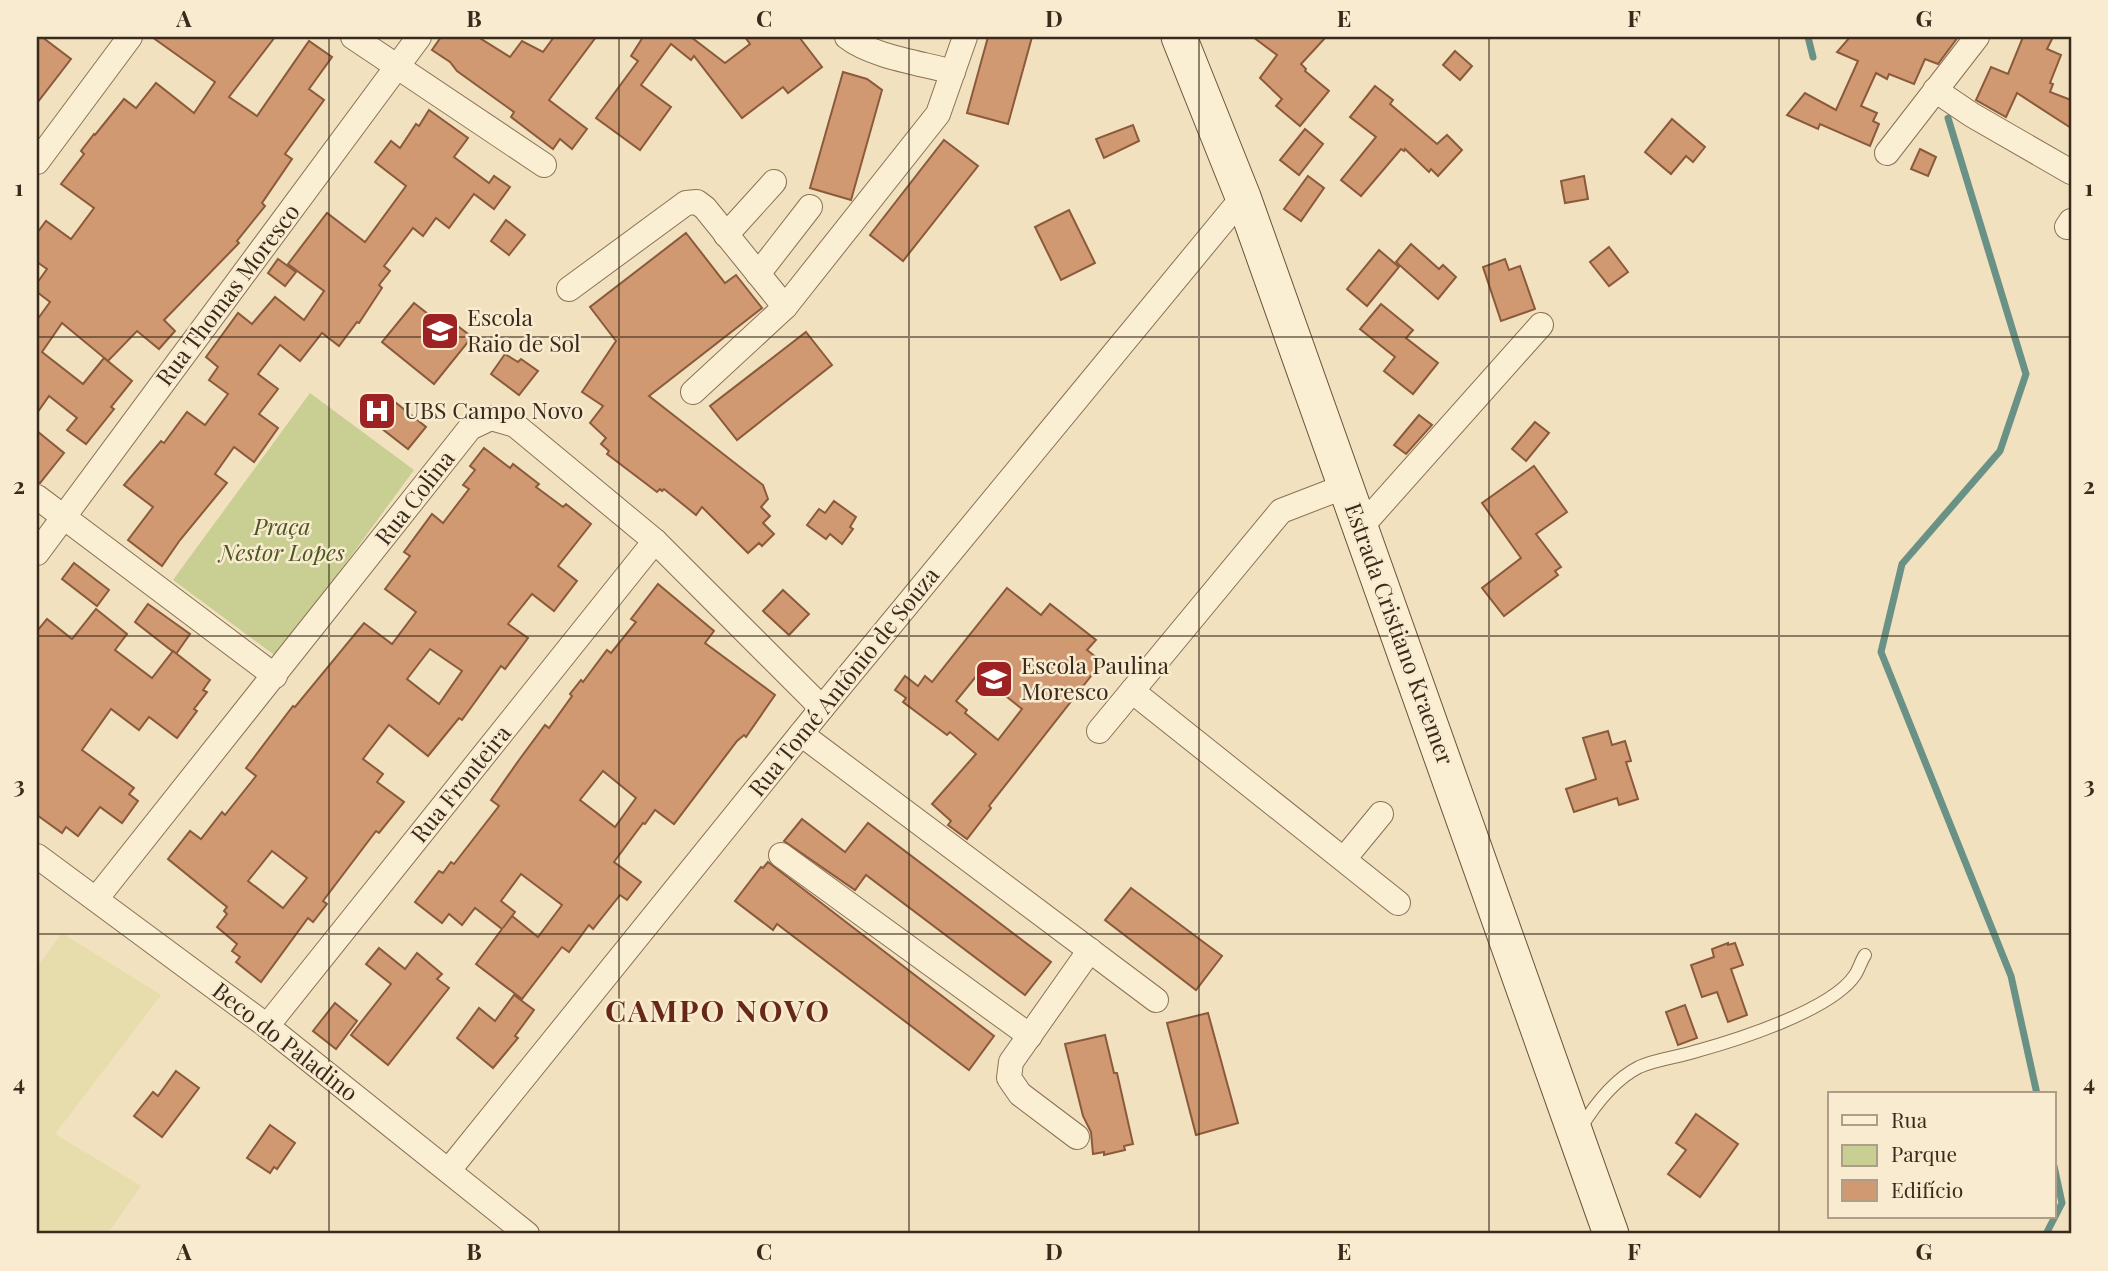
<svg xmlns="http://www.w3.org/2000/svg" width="2108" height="1271" font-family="'Playfair Display',serif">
  <rect width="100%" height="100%" fill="#f1e1bf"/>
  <!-- farmland -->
  <path fill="#e7ddac" d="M62,933L161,995L55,1134L141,1186L107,1234H37V967Z"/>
  <!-- green -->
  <path fill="#c9cf92" d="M310,393L414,470L277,657L173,580Z"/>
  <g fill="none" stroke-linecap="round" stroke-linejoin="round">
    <!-- stream -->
    <g stroke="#699186" stroke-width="7">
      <path d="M1808,37L1813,57"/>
      <path d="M1948,118L2026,374L2000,451L1902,564L1881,652L2011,976L2037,1094"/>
      <path d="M2046,1234L2062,1203L2054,1166"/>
    </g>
  </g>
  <!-- building -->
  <g fill="#d19972" stroke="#8b5a3a" stroke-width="2" fill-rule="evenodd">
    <path d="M37,37H42L71,59L37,103Z"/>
    <path d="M152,37H275L229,97L257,116L309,41L332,57L309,89L324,100L285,154L292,159L262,203L265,206L237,241L239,243L164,320L175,331L159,349L137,331L108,361L62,323L42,352L83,384L104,358L132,381L111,407L114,409L86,444L67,430L77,418L49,396L37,413V320L50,302L37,292V283L47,269L37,262V233L46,221L71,239L94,208L61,184L84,154L81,151L94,134L95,135L124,99L136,108L156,83L194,113L215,82Z"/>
    <path d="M441,37H478L510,57L522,41L543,52L554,37H596L549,100L587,129L572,149L560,139L553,149L511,117L514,112L457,71L450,62L432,50Z"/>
    <path d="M643,37H691L725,63L750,44L745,37H799L822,67L788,93L783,87L742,118L694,56L691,60L671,44L641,85L671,107L640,150L596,118L638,61L631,56Z"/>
    <path d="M988,37H1032L1008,124L967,113Z"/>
    <path d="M1253,37H1326L1301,64L1306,69L1305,71L1329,91L1300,126L1276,106L1282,99L1260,78L1277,55Z"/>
    <path d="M1850,37H1958L1938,64L1925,59L1914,84L1889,74L1887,79L1876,73L1861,106L1877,113L1873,121L1879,124L1870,146L1820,124L1818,129L1787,115L1805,93L1836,110L1858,61L1837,52Z"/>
    <path d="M2023,37H2053L2047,49L2061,55L2050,83L2053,84L2050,92L2071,100V128L2017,93L2006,117L1976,100L1991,67L2008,74Z"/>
    <path d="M1455,51L1472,66L1460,80L1443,65Z"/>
    <path d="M843,72L867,79L882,90L851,200L810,188Z"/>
    <path d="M1375,86L1393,100L1390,104L1437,144L1447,135L1462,150L1438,176L1431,169L1429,172L1405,149L1404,151L1401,149L1361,196L1341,180L1376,137L1350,117Z"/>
    <path d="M429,110L468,138L454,157L489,183L494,176L510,187L494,209L474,194L449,228L436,218L423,236L413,228L384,266L390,271L379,285L382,288L359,323L357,322L339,346L322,333L300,361L280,345L258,374L278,389L259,414L278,428L254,462L234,447L215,474L227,483L180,540L162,566L128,540L153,507L124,485L161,441L164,443L187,412L205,425L228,394L209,380L218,367L206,357L238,313L252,324L275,297L304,320L324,291L288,264L327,213L365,242L406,186L375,162L391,141L400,148L416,124L419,126Z"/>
    <path d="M1672,119L1705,147L1693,162L1686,156L1671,174L1645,152Z"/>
    <path d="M1133,125L1139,141L1104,158L1096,139Z"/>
    <path d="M1305,129L1323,144L1299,175L1280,160Z"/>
    <path d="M944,140L978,166L903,261L870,235Z"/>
    <path d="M1920,149L1936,157L1928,176L1911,169Z"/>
    <path d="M1308,176L1324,188L1301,221L1284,209Z"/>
    <path d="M1584,176L1588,199L1565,203L1561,181Z"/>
    <path d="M1069,210L1095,263L1061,280L1035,227Z"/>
    <path d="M506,220L525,235L509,255L491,241Z"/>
    <path d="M686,233L725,283L736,275L762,308L649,396L763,485L768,499L761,507L770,516L763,523L774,534L762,546L759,543L748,553L702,507L696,515L664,489L662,491L660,489L657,492L607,454L609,451L601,444L606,438L590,423L603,406L582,392L616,341L590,307Z"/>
    <path d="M1411,244L1439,269L1443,265L1456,277L1438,299L1396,262Z"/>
    <path d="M1609,247L1628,272L1609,286L1590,262Z"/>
    <path d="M1379,250L1399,267L1367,306L1347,289Z"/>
    <path d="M278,259L296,272L285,286L268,273Z"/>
    <path d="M1505,259L1509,270L1520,266L1535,309L1501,321L1483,267Z"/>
    <path d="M414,303L446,328L451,321L472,337L434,384L382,342Z"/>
    <path d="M1381,304L1413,330L1406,338L1438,363L1413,394L1384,371L1395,357L1360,329Z"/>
    <path d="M806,332L832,365L737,440L710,406Z"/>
    <path d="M505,354L518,362L521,359L538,371L519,395L491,374Z"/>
    <path d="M385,394L426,427L408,449L367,417Z"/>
    <path d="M1419,415L1432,425L1406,454L1394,445Z"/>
    <path d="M1535,422L1549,433L1526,461L1512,449Z"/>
    <path d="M37,431L64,453L40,483L37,482Z"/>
    <path d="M484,448L510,468L513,464L539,484L536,487L563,507L566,504L591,524L558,566L577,581L554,611L532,594L508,624L528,638L505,669L501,666L462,720L459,718L428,756L389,725L363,759L383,774L377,782L404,802L379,833L376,831L323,901L327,904L313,922L308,918L261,982L236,962L240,957L232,951L237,944L217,927L227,914L224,911L227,907L168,859L190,831L201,839L222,812L225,815L256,776L246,768L293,706L295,707L364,623L392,644L416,612L385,589L410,556L404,552L432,514L443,523L469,489L463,485L475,470L470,466ZM430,649L462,671L439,704L407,679ZM272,851L307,878L283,908L248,881Z"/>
    <path d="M1534,466L1567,512L1536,534L1561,567L1555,571L1558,575L1504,616L1482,588L1521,558L1482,503Z"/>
    <path d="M834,501L856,517L850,527L853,529L842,544L830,534L826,539L807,525L819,509L825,513Z"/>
    <path d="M74,563L109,590L97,606L62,579Z"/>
    <path d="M658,584L714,631L705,643L775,695L746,737L744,735L737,741L674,824L655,810L645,824L643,823L614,862L641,882L627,900L620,895L593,929L589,925L569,952L562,947L522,999L476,964L502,929L475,908L462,925L449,914L442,923L415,902L439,871L443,873L451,862L454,864L499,806L491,800L519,760L545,725L549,728L572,696L570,694L581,680L583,682L607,650L611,653L636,622L631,619ZM603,771L636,798L615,827L580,800ZM521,874L562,905L538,937L512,916L503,928L515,912L501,901Z"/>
    <path d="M1007,588L1041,615L1050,604L1096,640L1087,650L1102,662L989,806L991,808L967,839L948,825L951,821L932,804L976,754L950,732L947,735L903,702L906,698L895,690L905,676L918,686L925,676L932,682ZM978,674L1022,709L998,740L965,713L967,710L956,701Z"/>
    <path d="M783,590L809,614L789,635L763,611Z"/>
    <path d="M148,604L190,634L176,654L135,622Z"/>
    <path d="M96,609L127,634L115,650L152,678L173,651L210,680L203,690L207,692L194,709L197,711L177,738L149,717L139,730L111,709L82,750L134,788L129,794L138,801L122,823L100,807L78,836L66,827L62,833L37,815V631L47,619L72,639Z"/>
    <path d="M1608,731L1612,745L1625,741L1631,761L1626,762L1638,799L1619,805L1617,798L1574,812L1566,789L1596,779L1583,738Z"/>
    <path d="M802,819L845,852L868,823L1051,962L1025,995L866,875L855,890L784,841Z"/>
    <path d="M768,862L994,1036L969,1070L777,924L773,930L735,901L761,867L763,868Z"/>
    <path d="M1131,888L1222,956L1196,990L1105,920Z"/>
    <path d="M1728,943V945L1735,943L1743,965L1731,969L1747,1015L1728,1022L1717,992L1702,997L1691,965L1714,957L1712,949Z"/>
    <path d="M379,948L405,969L417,953L442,974L437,979L449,988L388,1065L351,1035L391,984L366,964Z"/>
    <path d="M514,995L534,1010L515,1036L518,1038L493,1068L457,1038L479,1008L495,1021Z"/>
    <path d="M335,1003L357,1021L336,1049L313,1031Z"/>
    <path d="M1685,1005L1697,1038L1678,1045L1666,1012Z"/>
    <path d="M1208,1013L1238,1123L1196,1135L1167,1023Z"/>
    <path d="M1105,1035L1114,1073H1117L1133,1144L1124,1146L1125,1150L1104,1155V1152L1093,1154L1091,1132L1083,1116L1065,1044Z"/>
    <path d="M176,1071L199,1088L162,1137L134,1116L153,1092L158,1096Z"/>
    <path d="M1696,1114L1738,1144L1700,1197L1668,1174L1686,1150L1676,1143Z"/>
    <path d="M270,1125L295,1143L277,1169L274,1167L270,1173L247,1158Z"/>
  </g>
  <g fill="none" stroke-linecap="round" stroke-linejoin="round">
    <defs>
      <path id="lane" d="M1580,1129C1594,1106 1615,1079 1639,1067C1656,1059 1679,1057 1697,1051C1737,1040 1832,1010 1855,975C1859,969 1861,961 1865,955"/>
      <g id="street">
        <path d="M353,37L544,165"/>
        <path d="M847,37C873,57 921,63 953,72"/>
        <path d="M1935,90L1972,115L2071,172"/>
        <path d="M1887,153L1977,37"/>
        <path d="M37,162L130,37"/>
        <path d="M2067,227L2071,221"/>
        <path d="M726,235L774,182"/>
        <path d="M758,274L810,207"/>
        <path d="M569,289L686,203L697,202L705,208L785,307"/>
        <path d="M693,392L785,307L938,114L965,37"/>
        <path d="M37,497L275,676"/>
        <path d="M1361,527L1541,325"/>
        <path d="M37,553L419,37"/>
        <path d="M1132,691L1398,903"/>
        <path d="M1099,731L1281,511L1346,486"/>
        <path d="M801,734L1156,1000"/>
        <path d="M781,855L1030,1036"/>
        <path d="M37,856L267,1026L527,1234"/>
        <path d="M1344,859L1381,814"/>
        <path d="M96,899L470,428L491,418L515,425L655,541L822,708"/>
        <path d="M267,1026L655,541"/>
        <path d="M1077,1137L1020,1094L1009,1078L1011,1062L1090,950"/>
        <path d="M449,1170L822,708L1243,197"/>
      </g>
      <path id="secondary" d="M1179,37L1243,197L1611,1234"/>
    </defs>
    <!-- lane casing -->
    <use href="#lane" stroke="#8b7156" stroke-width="14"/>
    <!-- street casing -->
    <use href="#street" stroke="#8b7156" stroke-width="26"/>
    <!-- secondary casing -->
    <use href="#secondary" stroke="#6c523a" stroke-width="37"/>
    <!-- lane -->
    <use href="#lane" stroke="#fbefd3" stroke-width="12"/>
    <!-- street -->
    <use href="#street" stroke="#fbefd3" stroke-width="24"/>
    <!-- secondary -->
    <use href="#secondary" stroke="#fbefd3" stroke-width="35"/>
  </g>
  <!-- grid -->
  <path fill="none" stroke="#392a1c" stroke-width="2" stroke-opacity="0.55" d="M329,37V1234M619,37V1234M909,37V1234M1199,37V1234M1489,37V1234M1779,37V1234M37,337H2071M37,636H2071M37,934H2071"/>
  <!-- icons -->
  <defs>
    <symbol id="school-square" viewBox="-11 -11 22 22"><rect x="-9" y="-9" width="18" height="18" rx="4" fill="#9d2224" stroke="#f8ebcf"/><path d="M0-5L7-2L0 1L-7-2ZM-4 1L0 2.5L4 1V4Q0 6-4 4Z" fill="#fff"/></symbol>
    <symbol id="hospital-square" viewBox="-11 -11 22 22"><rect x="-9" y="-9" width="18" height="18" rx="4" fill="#9d2224" stroke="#f8ebcf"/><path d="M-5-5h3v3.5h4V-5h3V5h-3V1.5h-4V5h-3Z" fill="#fff"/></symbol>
  </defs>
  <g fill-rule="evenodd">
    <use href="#school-square" x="418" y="309" width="44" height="44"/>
    <use href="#hospital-square" x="355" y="389" width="44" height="44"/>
    <use href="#school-square" x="972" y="657" width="44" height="44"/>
  </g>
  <g text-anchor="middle" stroke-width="5" stroke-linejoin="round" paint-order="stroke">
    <!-- street labels -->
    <g font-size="23" fill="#392a1c" stroke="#f8ebcf">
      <text transform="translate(228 295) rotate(-53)" y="8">Rua Thomas Moresco</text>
      <text transform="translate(415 498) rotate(-52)" y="8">Rua Colina</text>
      <text transform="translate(1399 634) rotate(70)" y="8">Estrada Cristiano Kraemer</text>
      <text transform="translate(844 682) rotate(-51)" y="8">Rua Tomé Antônio de Souza</text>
      <text transform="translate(461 784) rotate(-51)" y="8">Rua Fronteira</text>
      <text transform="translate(285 1042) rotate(38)" y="8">Beco do Paladino</text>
    </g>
    <!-- poi labels -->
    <g font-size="23" fill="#392a1c" stroke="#f8ebcf" text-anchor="start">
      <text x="467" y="326">Escola<tspan x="467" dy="26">Raio de Sol</tspan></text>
      <text x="404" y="419">UBS Campo Novo</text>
      <text x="1021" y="674">Escola Paulina<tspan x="1021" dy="26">Moresco</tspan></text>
    </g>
    <!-- park labels -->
    <g font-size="23" font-style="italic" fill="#4a5721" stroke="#f8ebcf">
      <text x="282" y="535">Praça<tspan x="282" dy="26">Nestor Lopes</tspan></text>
    </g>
    <!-- district labels -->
    <g font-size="30" font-weight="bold" letter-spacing="2" fill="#682818" stroke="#f8ebcf">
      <text x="718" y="1022">CAMPO NOVO</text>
    </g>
  </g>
  <!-- border -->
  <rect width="2108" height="1271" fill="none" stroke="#f8ebcf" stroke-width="77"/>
  <!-- legend -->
  <rect x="1828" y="1092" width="228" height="126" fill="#f8ebcf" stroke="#ac9e87" stroke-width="2"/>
  <rect x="1842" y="1115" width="35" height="10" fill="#fbefd3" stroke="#ac9e87" stroke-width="2"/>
  <text x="1891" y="1128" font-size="21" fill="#392a1c">Rua</text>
  <rect x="1842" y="1145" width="35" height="21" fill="#c9cf92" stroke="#ac9e87" stroke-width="2"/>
  <text x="1891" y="1162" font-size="21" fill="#392a1c">Parque</text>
  <rect x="1842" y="1180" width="35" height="21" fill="#d19972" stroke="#ac9e87" stroke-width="2"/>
  <text x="1891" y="1198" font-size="21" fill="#392a1c">Edifício</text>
  <rect x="38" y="38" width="2032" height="1194" fill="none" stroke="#392a1c" stroke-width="2.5"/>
  <g font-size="23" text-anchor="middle" font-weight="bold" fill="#392a1c">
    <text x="184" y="27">A</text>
    <text x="474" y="27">B</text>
    <text x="764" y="27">C</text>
    <text x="1054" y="27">D</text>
    <text x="1344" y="27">E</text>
    <text x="1634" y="27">F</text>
    <text x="1924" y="27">G</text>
    <text x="19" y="196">1</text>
    <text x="2089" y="196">1</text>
    <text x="19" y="494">2</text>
    <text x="2089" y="494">2</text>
    <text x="19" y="793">3</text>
    <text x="2089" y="793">3</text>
    <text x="19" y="1091">4</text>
    <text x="2089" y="1091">4</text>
    <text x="184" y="1260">A</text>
    <text x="474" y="1260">B</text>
    <text x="764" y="1260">C</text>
    <text x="1054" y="1260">D</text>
    <text x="1344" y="1260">E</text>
    <text x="1634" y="1260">F</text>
    <text x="1924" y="1260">G</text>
  </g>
</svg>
